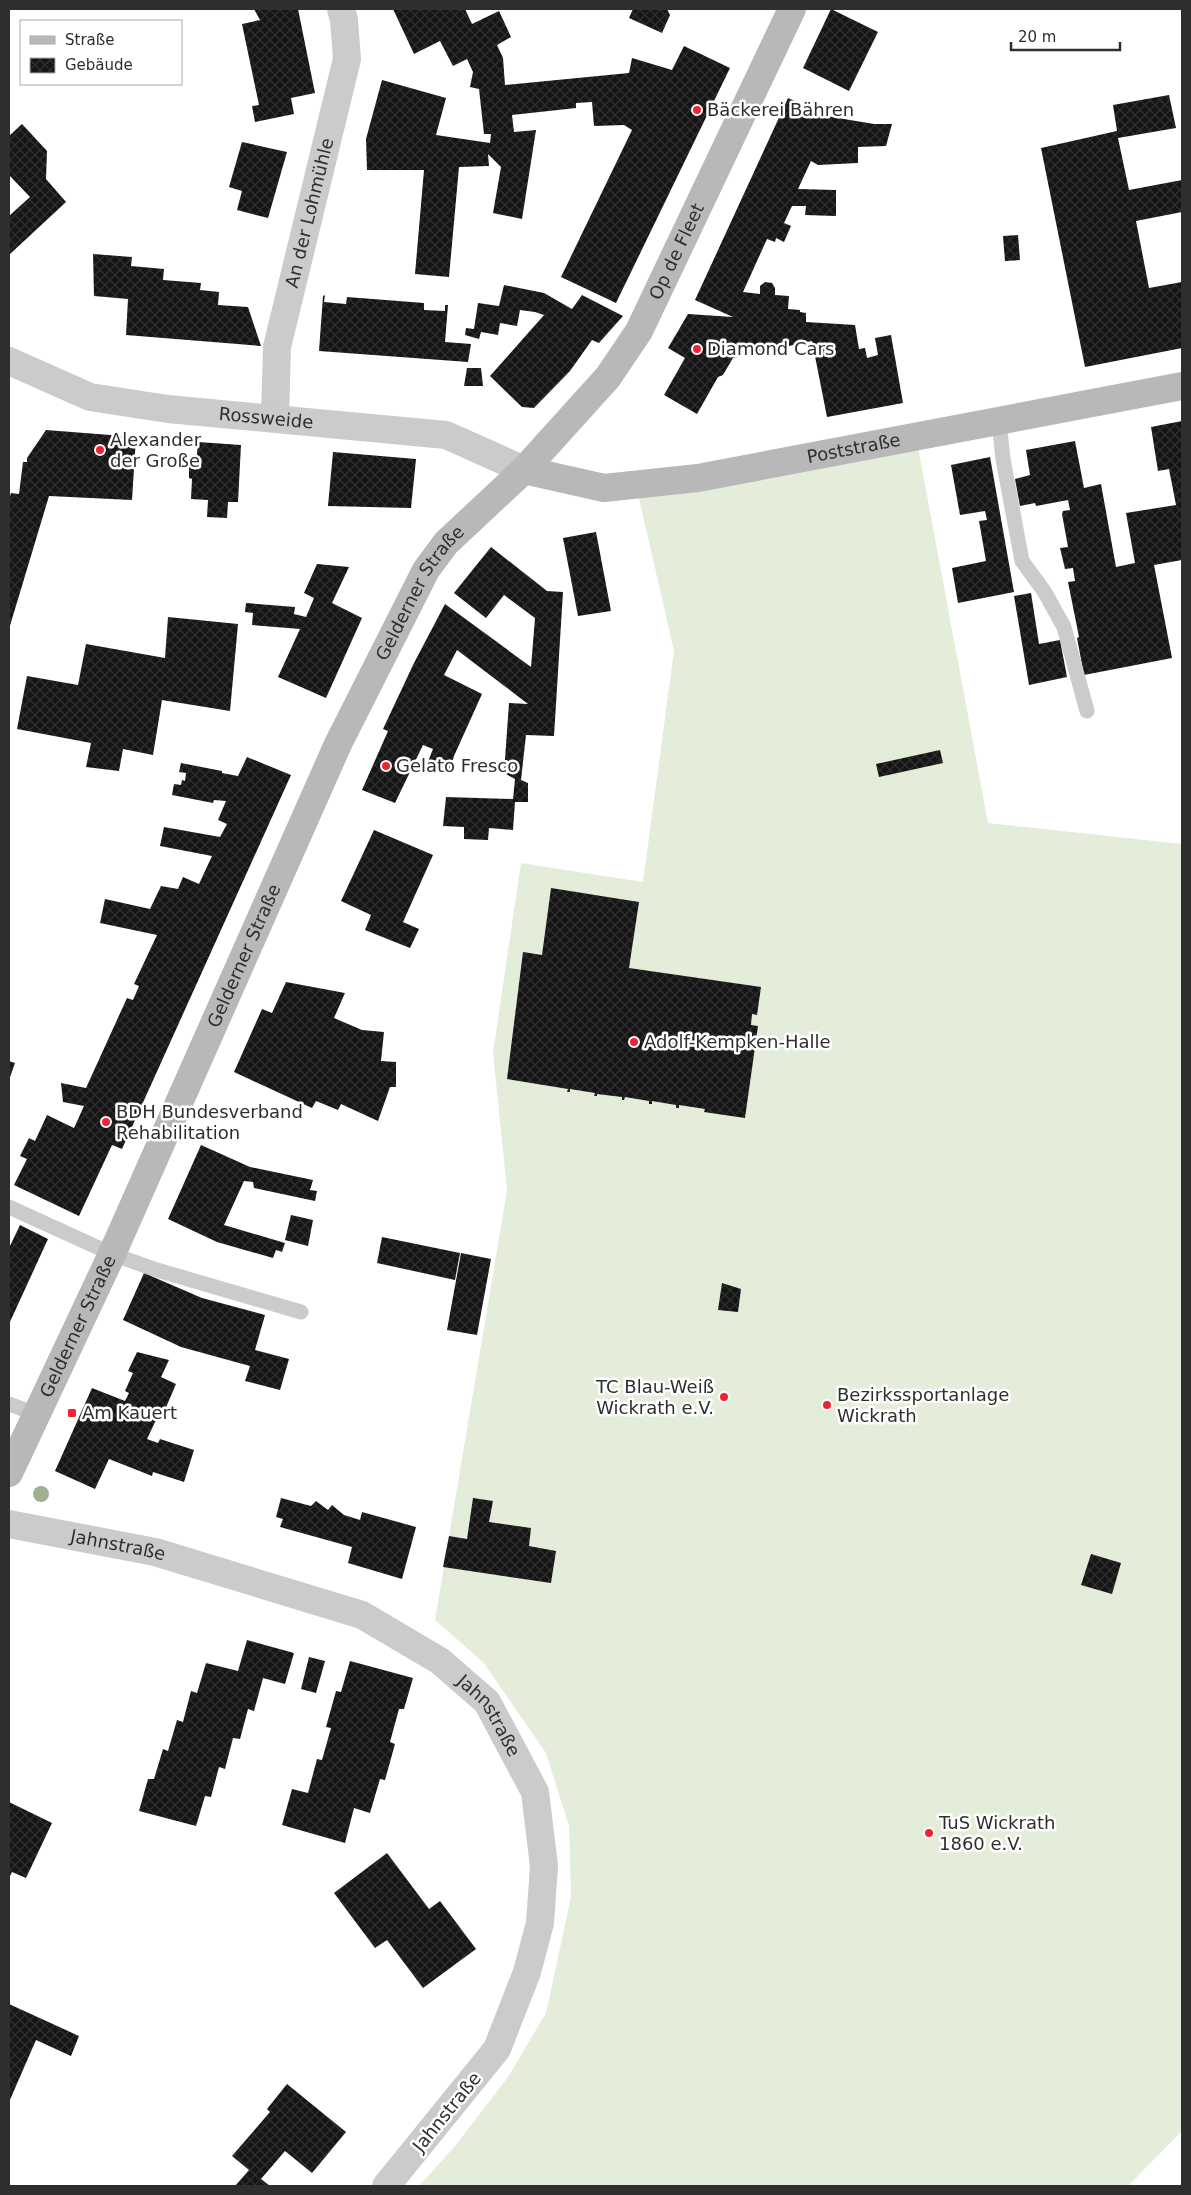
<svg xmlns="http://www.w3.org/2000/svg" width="1191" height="2195" font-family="'DejaVu Sans',sans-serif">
  <defs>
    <pattern id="building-cross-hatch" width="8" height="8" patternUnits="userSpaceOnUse" patternTransform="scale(1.25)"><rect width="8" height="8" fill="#151515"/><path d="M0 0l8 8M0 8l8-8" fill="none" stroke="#2f2f2f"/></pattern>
  </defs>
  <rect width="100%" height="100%" fill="#fff"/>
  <!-- pitch -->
  <path fill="#e4edda" d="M918,447L988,823L1182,844V2131L1128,2186H419L455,2146L508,2077L546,2013L571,1897L569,1826L546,1753L483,1662L435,1620L507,1190L493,1053L521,863L643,882L674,651L638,494Z"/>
  <!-- building -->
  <g fill="url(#building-cross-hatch)">
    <path d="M254,9H298L315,93L291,98L294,114L255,122L252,106L259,105L242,24L260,20Z"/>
    <path d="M393,9H465L472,24L499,11L511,37L497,45L503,58L505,85L629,73L632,58L672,70L684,46L730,68L616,303L561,277L632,130L624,125L594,126L592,102L576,103V108L512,115L514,132L536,130L522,219L493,213L501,167L488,154L489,166L459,167L449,277L415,274L424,170H367L366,139L382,80L446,98L436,135L490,143L491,134H484L479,89L470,87L473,72L467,59L453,66L440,41L414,54Z"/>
    <path d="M633,9H667L670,15L662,33L629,18Z"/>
    <path d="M831,9L878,32L849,91L803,68Z"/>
    <path d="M1169,95L1176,128L1118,138L1129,190L1182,180V212L1136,221L1149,288L1182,282V348L1085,367L1041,148L1117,131L1113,105Z"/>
    <path d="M788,98L832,117L874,124H892L886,146L858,147V163L818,165L811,161L798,189L836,190V216L805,215L806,206H792L784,223L791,226L784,242L776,238L775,242L767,239L743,292L760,294V286L765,282L772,283L775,288V295L789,296L788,309L800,310V312L806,313V322L855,325L859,349L865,348L867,358L878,355L875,338L891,335L903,403L827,417L812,341L733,358L723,375L718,377L697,414L664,395L685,358L668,348L688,314L733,317L695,300Z"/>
    <path d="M22,124L47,151L46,179L66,202L9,255V216L30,197L9,175V136Z"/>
    <path d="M242,142L287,152L268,218L237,210L242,191L229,187Z"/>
    <path d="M1018,235L1020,260L1005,261L1003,236Z"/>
    <path d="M93,254L132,257L131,266L164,269L163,280L201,283L200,290L219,292L218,305L248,307L261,346L126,335L128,299L94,296Z"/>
    <path d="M504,285L544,293L572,309L582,295L623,316L599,343L592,340L570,371L534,408L522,407L490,376L544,315L535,312L520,310L517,326L500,323L498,335L481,332L479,339L465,335L466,328L474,329L478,303L499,306Z"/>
    <path d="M325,295L324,302L346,304L347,297L424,303V310L445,311V305H448L445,342L471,344L468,362L319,351L323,296Z"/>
    <path d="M467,368H481L483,386H464Z"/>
    <path d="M1182,421V560L1154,565L1172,658L1084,675L1077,638L1079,637L1068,582L1075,581L1073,568L1065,569L1060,548L1068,547L1062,514L1063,511L1070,510L1068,500L1036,506L1035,503L1020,506L1015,479L1030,475L1026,450L1075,441L1084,488L1101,484L1116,567L1135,563L1126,513L1176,505L1169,469L1158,471L1151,427Z"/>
    <path d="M46,430L136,437L132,500L49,496L9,629V500L11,493L19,494L23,462H27V458Z"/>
    <path d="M198,442L241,445L238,502H228L227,518L207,517L208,500L191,499L192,479L189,478V465H196Z"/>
    <path d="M333,452L416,459L411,508L328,506Z"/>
    <path d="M990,457L1014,592L958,603L952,568L986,561L979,521L987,520L985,511L960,515L951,465Z"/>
    <path d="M596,532L611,611L578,616L563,538Z"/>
    <path d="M491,547L547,591L563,592L554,736L526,735L521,780L528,783V802H515L513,830L489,828L488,840L464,839V827L443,826L446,797L513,799L515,779L504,773L509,703L528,704L457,650L444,675L482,694L454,756L449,773L427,764L433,749L423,745L395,803L362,790L388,731L383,729L414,663L445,604L531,667L535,618L504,595L486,618L454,593Z"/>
    <path d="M317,564L349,567L332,603L362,618L326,698L278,677L300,629L252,625L253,613L245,612L246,603L295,607L294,614L306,617L314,598L304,593Z"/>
    <path d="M1031,593L1039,644L1060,640L1067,677L1029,685L1014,596Z"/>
    <path d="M168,617L238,624L230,711L162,700L153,755L123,749L119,771L86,767L91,743L17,729L27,676L78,685L86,644L165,658Z"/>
    <path d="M940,750L943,763L879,777L876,764Z"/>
    <path d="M247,757L291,775L122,1149L112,1145L79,1216L14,1185L27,1159L20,1156L29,1138L35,1141L47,1115L74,1128L84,1106L63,1102L61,1083L86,1088L127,998L133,1000L139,986L134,984L157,935L100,923L105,899L150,909L161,886L178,889L183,877L199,884L212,856L160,846L164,827L220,837L227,824L218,820L226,801L214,800L213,803L172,795L174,784L181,785L182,780L185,781L186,773L179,772L181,763L222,771V773L238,776Z"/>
    <path d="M374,830L433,855L403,922L419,929L410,948L365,930L371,915L341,901Z"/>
    <path d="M551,888L639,902L629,968L761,987L757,1015L752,1014L751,1025L758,1026L745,1118L704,1112L705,1109L679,1105V1108H676V1105L652,1101V1104H649V1101L625,1097L624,1100H622V1097L597,1094V1096H594L595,1093L570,1089V1092H567L568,1089L507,1079L523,952L542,955Z"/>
    <path d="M286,982L345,993L334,1018L362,1030L384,1032L381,1061L396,1062V1087H390L378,1121L341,1104L338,1110L316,1101L312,1108L234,1072L262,1009L272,1013Z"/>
    <path d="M9,1061L15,1063L9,1080Z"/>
    <path d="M201,1145L250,1167L313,1180L310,1190L317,1191L315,1201L254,1188L253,1182L244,1181L224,1225L285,1243L282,1252L276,1250L273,1258L217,1242L168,1219Z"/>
    <path d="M291,1215L313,1220L308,1246L285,1240Z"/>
    <path d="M20,1225L48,1239L9,1324V1248Z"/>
    <path d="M382,1237L460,1253L455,1280L377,1263Z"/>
    <path d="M461,1253L491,1259L477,1335L447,1330Z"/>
    <path d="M144,1273L202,1298L265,1315L255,1350L289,1359L280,1390L245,1381L250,1366L181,1347L123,1320Z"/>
    <path d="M722,1283L741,1289L738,1312L718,1310Z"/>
    <path d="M137,1352L169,1360L161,1377L176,1384L161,1419L157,1418L147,1439L158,1443L160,1439L194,1450L184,1482L153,1472L152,1476L109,1459L95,1489L55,1471L92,1388L125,1401L129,1393L125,1391L133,1373L128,1371Z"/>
    <path d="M281,1498L311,1506L316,1501L328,1510L332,1505L344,1515L360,1520L362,1512L416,1527L402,1579L348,1563L352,1547L280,1527L283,1519L276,1517Z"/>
    <path d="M473,1498L493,1501L489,1522L531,1528L529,1546L556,1551L551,1583L443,1567L449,1536L467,1539Z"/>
    <path d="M1091,1554L1121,1563L1112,1594L1081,1585Z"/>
    <path d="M247,1640L294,1653L285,1684L263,1678L254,1711L248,1709L240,1739L233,1738L225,1769L219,1767L211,1797L205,1796L196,1826L139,1811L148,1779H154L163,1749L168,1751L177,1720L183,1722L191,1691L197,1693L206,1663L238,1671Z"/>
    <path d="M309,1657L325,1661L316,1693L301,1689Z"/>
    <path d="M350,1661L413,1678L404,1709H399L390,1742L395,1744L385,1780L380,1779L370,1813L354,1808L345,1843L282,1825L292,1789L308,1793L317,1759L322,1760L331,1728L326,1727L336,1691L341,1692Z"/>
    <path d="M9,1802L52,1823L26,1878L12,1872L9,1878Z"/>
    <path d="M387,1853L429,1909L440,1901L476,1949L423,1988L387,1940L375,1948L334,1893Z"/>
    <path d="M9,2004L79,2036L71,2056L36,2040L9,2102Z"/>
    <path d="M287,2084L346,2132L312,2173L285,2151L261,2179L270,2186H235L249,2170L232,2156L270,2112L267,2109Z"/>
  </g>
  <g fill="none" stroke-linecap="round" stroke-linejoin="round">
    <!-- service -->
    <g stroke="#cbcbcb" stroke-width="15">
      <path d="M999,421L1003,459L1022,561L1044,591L1064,627L1087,711"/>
      <path d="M9,1207L112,1254L157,1270L301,1312"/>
      <path d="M9,1404L36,1414"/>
    </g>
    <!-- minor -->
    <g stroke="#cbcbcb" stroke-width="28">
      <path id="s1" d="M275,418L277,347L347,59L344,20L341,9"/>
      <path id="s2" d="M9,1524L155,1552L362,1615L440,1661L487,1702L535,1792L544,1866L540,1923L527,1972L497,2049L386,2186"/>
    </g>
    <!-- tertiary -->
    <path stroke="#cbcbcb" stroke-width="28" id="s3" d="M9,361L90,397L168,409L446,435L524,470"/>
    <!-- secondary -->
    <g stroke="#b8b8b8" stroke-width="28">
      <path id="s4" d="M524,470L604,488L698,478L1182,386"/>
      <path id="s5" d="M9,1473L112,1254L338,744L426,570L446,543L524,470L608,377L639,331L792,9"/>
    </g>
  </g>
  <!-- trees -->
  <circle fill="#9faf92" cx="41" cy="1494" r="8"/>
  <!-- markers -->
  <g fill="#f32133" stroke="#fff" stroke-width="2">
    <circle cx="697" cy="110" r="5"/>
    <circle cx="697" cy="349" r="5"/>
    <circle cx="100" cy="450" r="5"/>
    <circle cx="386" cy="766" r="5"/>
    <circle cx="634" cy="1042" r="5"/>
    <circle cx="106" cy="1122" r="5"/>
    <circle cx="724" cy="1397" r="5"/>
    <circle cx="827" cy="1405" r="5"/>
    <rect x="67" y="1408" width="10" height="10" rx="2.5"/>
    <circle cx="929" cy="1833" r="5"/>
  </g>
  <g text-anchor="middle" stroke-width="5" stroke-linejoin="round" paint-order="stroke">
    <!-- poi labels -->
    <g font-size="18" fill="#2e2e2e" stroke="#fff" text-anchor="start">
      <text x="707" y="116">Bäckerei Bähren</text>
      <text x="707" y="355">Diamond Cars</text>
      <text x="110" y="446">Alexander<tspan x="110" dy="21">der Große</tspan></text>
      <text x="396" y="772">Gelato Fresco</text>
      <text x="644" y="1048">Adolf-Kempken-Halle</text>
      <text x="116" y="1118">BDH Bundesverband<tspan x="116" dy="21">Rehabilitation</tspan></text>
      <text x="714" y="1393" text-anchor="end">TC Blau-Weiß<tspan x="714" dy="21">Wickrath e.V.</tspan></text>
      <text x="837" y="1401">Bezirkssportanlage<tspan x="837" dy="21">Wickrath</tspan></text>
      <text x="82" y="1419">Am Kauert</text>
      <text x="939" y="1829">TuS Wickrath<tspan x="939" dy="21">1860 e.V.</tspan></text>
    </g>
    <!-- street labels -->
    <g font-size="18" fill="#2e2e2e" stroke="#fff">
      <text dy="6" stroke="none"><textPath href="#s1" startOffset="209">An der Lohmühle</textPath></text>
      <text dy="6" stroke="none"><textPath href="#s5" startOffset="1404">Op de Fleet</textPath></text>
      <text dy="6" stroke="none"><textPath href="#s3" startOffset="266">Rossweide</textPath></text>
      <text dy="6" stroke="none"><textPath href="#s4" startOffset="335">Poststraße</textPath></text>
      <text dy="6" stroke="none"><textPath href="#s5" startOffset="972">Gelderner Straße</textPath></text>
      <text dy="6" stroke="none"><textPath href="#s5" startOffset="568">Gelderner Straße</textPath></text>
      <text dy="6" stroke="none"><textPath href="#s5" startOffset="162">Gelderner Straße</textPath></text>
      <text dy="6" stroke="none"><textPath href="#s2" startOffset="111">Jahnstraße</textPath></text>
      <text dy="6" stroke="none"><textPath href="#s2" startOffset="530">Jahnstraße</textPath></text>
      <text transform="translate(447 2112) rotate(-51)" y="6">Jahnstraße</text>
    </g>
  </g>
  <!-- border -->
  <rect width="1191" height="2195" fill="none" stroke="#2e2e2e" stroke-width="20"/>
  <!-- legend -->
  <rect x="20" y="20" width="162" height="65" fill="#ffffff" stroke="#ababab"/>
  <rect x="30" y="36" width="25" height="8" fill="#b8b8b8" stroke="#ababab"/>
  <text x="65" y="45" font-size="15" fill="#2e2e2e">Straße</text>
  <rect x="30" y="58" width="25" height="15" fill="url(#building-cross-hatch)" stroke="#ababab"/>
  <text x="65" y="70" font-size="15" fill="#2e2e2e">Gebäude</text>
  <!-- scale -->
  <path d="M1011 42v8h109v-8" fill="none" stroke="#2e2e2e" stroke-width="2.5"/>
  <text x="1018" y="42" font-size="15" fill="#2e2e2e" stroke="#ffffff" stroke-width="4" paint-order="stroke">20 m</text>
</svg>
